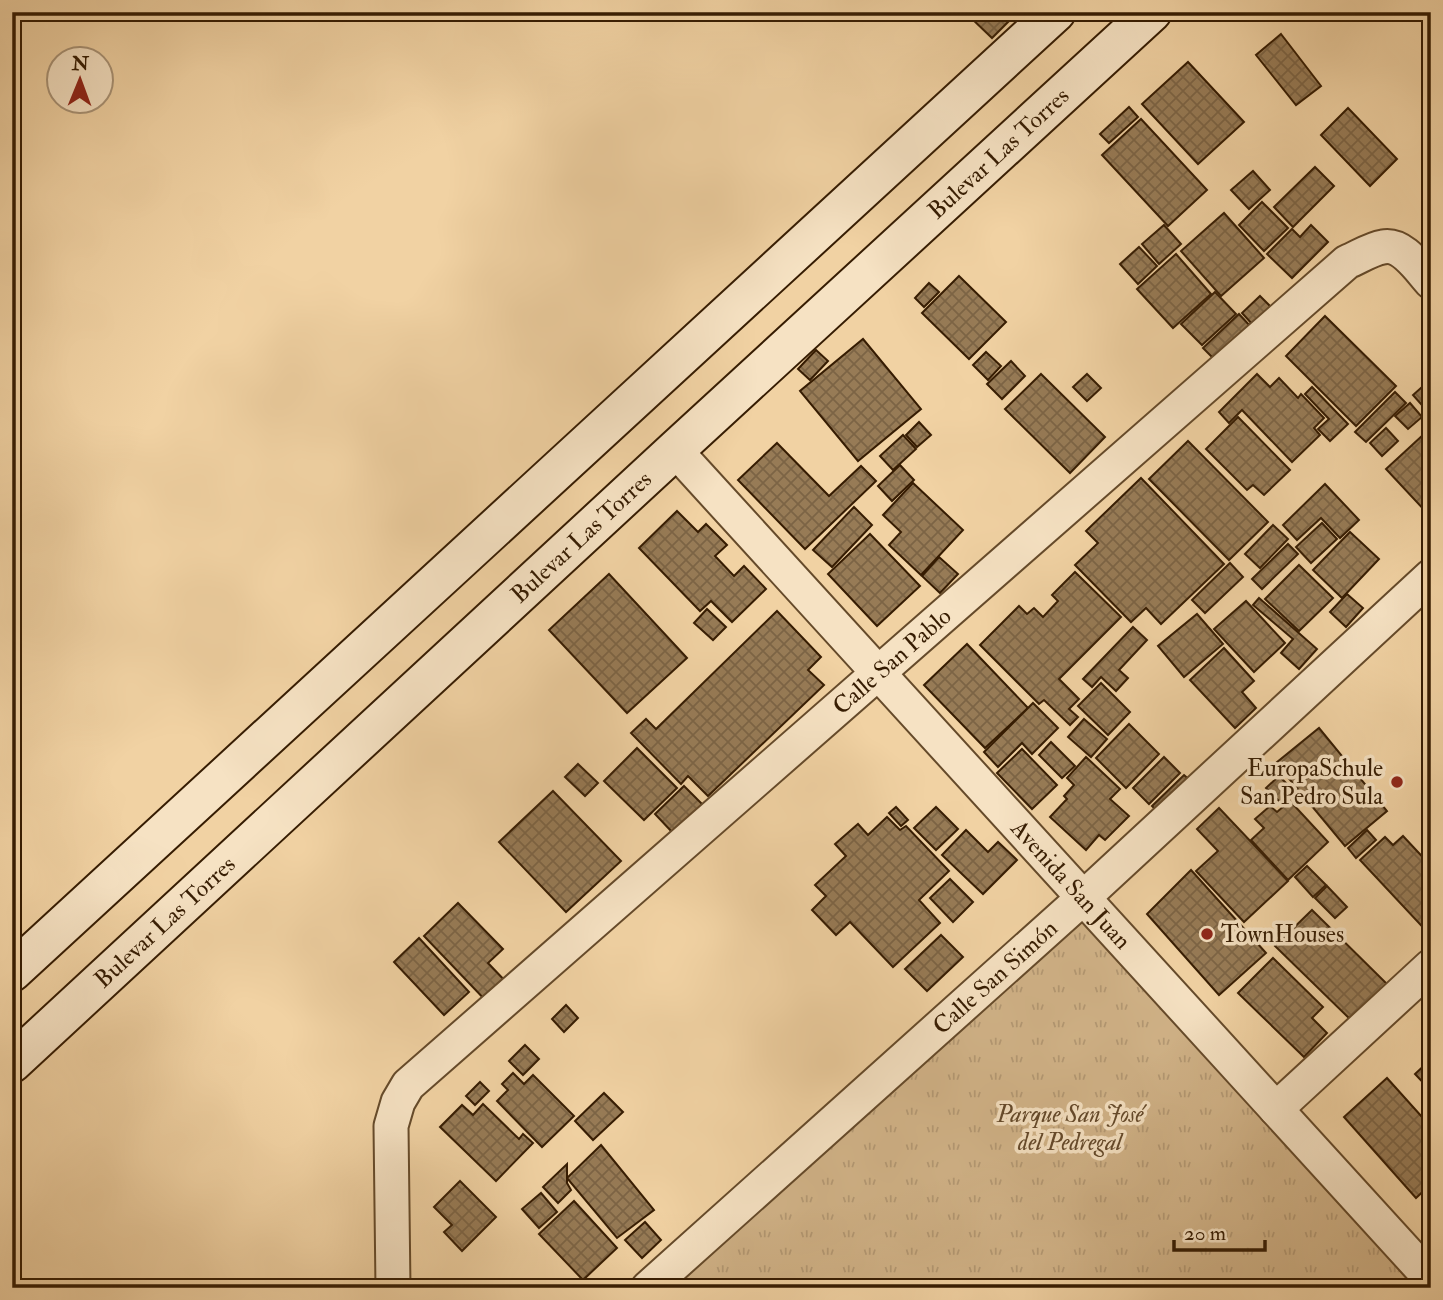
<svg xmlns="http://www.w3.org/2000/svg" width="1443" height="1300" font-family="'IM FELL Double Pica',serif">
  <defs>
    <pattern id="grass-tufts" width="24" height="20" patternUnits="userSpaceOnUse" patternTransform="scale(1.75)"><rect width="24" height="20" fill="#d1b388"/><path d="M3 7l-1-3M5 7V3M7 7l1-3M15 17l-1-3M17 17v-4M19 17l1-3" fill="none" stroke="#b49974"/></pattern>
    <pattern id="building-cross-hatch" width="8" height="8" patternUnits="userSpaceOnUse" patternTransform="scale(1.75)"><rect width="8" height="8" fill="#977b56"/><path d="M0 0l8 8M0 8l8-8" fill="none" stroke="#7c6445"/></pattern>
  </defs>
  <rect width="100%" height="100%" fill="#f1d2a3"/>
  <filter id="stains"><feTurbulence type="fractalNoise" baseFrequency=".00286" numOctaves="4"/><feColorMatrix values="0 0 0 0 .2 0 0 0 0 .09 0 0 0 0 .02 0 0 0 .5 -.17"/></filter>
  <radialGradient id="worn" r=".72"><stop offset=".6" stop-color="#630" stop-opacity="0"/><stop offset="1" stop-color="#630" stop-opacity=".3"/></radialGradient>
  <!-- grass -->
  <path fill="url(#grass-tufts)" stroke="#846845" stroke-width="2" d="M1083,898L1415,1288H650Z"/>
  <!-- building -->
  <g fill="url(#building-cross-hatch)" stroke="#361c02" stroke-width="2">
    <path d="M973,12H1018L992,38L969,16Z"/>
    <path d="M1281,34L1321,86L1296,105L1256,55Z"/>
    <path d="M1188,62L1244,122L1198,164L1142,104Z"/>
    <path d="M1129,107L1138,117L1109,143L1100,134Z"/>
    <path d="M1348,108L1397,159L1370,186L1321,135Z"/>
    <path d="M1141,119L1207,190L1168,226L1102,155Z"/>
    <path d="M1315,167L1334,186L1293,227L1274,207Z"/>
    <path d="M1253,171L1270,190L1249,209L1231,190Z"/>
    <path d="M1262,202L1288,228L1264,251L1239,225Z"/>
    <path d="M1224,213L1264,258L1221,296L1181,251Z"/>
    <path d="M1164,225L1181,244L1159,264L1142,244Z"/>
    <path d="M1311,225L1328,242L1292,278L1267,254L1292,229L1300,237Z"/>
    <path d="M1139,247L1157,266L1138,284L1120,264Z"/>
    <path d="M1176,254L1211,294L1173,328L1137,289Z"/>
    <path d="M959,276L1006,322L969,359L922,313Z"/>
    <path d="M929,283L939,292L924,307L915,298Z"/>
    <path d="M1215,292L1236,314L1202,345L1181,324Z"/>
    <path d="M1260,296L1271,307L1253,325L1242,313Z"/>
    <path d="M1239,314L1252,328L1216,361L1203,348Z"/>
    <path d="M1325,316L1396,386L1356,426L1286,356Z"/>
    <path d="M863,339L921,409L858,461L800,391Z"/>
    <path d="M816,350L828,361L810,380L798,369Z"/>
    <path d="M986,352L1001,366L988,380L973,365Z"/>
    <path d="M1011,361L1025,376L1002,399L987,384Z"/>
    <path d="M1041,374L1105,437L1070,473L1005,409Z"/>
    <path d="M1087,374L1101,388L1087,401L1073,387Z"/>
    <path d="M1257,374L1270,387L1279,378L1298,398L1301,394L1324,418L1314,428L1320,435L1292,462L1242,410L1229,423L1219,412Z"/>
    <path d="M1431,379V410L1428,412L1413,395Z"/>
    <path d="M1312,387L1348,424L1330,441L1318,429L1329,419L1305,394Z"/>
    <path d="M1395,392L1406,403L1366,442L1355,432Z"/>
    <path d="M1410,403L1422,417L1408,429L1395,416Z"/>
    <path d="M1238,417L1290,470L1264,495L1253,485L1247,490L1206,449Z"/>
    <path d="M919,422L931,435L917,447L906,435Z"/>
    <path d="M1386,428L1398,441L1382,456L1370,443Z"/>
    <path d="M903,435L916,449L893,470L880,456Z"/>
    <path d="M1423,435L1431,444V512L1428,514L1386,469Z"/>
    <path d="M1188,441L1268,522L1229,560L1149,479Z"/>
    <path d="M777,443L829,496L861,466L876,481L805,549L738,480Z"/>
    <path d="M900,465L914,480L892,501L878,486Z"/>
    <path d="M1141,478L1224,564L1161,624L1146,608L1131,622L1075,565L1098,543L1086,531Z"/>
    <path d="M913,483L963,530L921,575L889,545L901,532L883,515Z"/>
    <path d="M1325,484L1359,520L1340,538L1321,518L1297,540L1283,525Z"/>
    <path d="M854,507L872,525L832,567L813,550Z"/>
    <path d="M677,511L698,532L706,524L727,545L715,556L734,576L744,566L766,589L732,622L711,601L700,611L639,548Z"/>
    <path d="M1322,523L1337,539L1311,563L1296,547Z"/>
    <path d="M1273,525L1288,539L1260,568L1245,554Z"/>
    <path d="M1350,532L1379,559L1342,598L1313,570Z"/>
    <path d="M870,534L920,586L877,626L828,574Z"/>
    <path d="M1288,544L1298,554L1262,589L1252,579Z"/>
    <path d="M939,557L958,574L940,593L922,576Z"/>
    <path d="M1230,563L1243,577L1205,613L1192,600Z"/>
    <path d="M1299,565L1333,598L1299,631L1265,599Z"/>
    <path d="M1075,572L1121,617L1059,679L1079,699L1069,709L1078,717L1070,725L1044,700L1039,704L980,645L1019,606L1027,614L1034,608L1043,617L1058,601L1052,595Z"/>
    <path d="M609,574L687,658L627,713L549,630Z"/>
    <path d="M1347,594L1363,608L1346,627L1330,612Z"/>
    <path d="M1259,598L1317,649L1299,669L1281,653L1293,639L1253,605Z"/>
    <path d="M1246,601L1285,643L1254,672L1214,629Z"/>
    <path d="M707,609L726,627L713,640L694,623Z"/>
    <path d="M777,611L821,657L808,670L824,685L708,796L688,776L681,784L631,733L646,719L656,729Z"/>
    <path d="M1197,614L1223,644L1184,677L1158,646Z"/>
    <path d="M1133,627L1147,640L1119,670L1128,678L1116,691L1101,677L1092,687L1083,679Z"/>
    <path d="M967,644L1028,708L985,748L924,685Z"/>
    <path d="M1224,648L1254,681L1242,692L1256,708L1235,728L1190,680Z"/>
    <path d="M1101,683L1130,712L1108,735L1078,706Z"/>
    <path d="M1033,703L1058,728L1032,754L1022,743L998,767L984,752Z"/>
    <path d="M1084,719L1107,739L1091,757L1068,737Z"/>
    <path d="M1129,724L1159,754L1126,788L1096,758Z"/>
    <path d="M1319,728L1387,811L1345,846L1276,763Z"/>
    <path d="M1051,742L1075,766L1062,778L1039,755Z"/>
    <path d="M637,748L677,788L644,820L604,781Z"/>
    <path d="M1022,749L1057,785L1032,809L997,773Z"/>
    <path d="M1086,757L1120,789L1110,799L1129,816L1105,840L1099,835L1086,850L1050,817L1067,799L1064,796L1074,785L1067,778Z"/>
    <path d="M1164,757L1180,773L1149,804L1133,788Z"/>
    <path d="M578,764L598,783L585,796L565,777Z"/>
    <path d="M1184,775L1194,784L1162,816L1152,806Z"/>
    <path d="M1279,776L1293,790L1280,802L1266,788Z"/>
    <path d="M684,786L703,805L673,833L655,814Z"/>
    <path d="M553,791L621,861L566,912L499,842Z"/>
    <path d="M1290,801L1328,842L1288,880L1251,840L1264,828L1255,819L1270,806L1277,812Z"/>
    <path d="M896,807L908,820L901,826L889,813Z"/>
    <path d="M936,807L958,829L936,850L914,828Z"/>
    <path d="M1219,808L1288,881L1244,922L1196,871L1218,851L1197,829Z"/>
    <path d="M887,817L900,830L906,826L949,871L919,900L940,923L893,967L850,922L836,935L812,910L826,896L815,885L846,856L835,844L858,824L868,835Z"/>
    <path d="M966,830L988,852L998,842L1017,860L983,894L942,855Z"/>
    <path d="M1367,830L1376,840L1356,858L1348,848Z"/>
    <path d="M1403,836L1431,866V936L1360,860L1385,837L1393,845Z"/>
    <path d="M1307,866L1326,885L1313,897L1295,877Z"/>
    <path d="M1191,870L1266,953L1219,995L1147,914Z"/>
    <path d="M950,879L973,902L953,922L930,898Z"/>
    <path d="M1327,886L1347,907L1335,918L1315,898Z"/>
    <path d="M458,903L503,949L488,963L510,986L490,1005L424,936Z"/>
    <path d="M1312,910L1390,987L1354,1023L1275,946Z"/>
    <path d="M941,935L963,957L927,991L905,969Z"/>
    <path d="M419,938L469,992L444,1015L394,962Z"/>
    <path d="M1273,958L1323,1007L1312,1018L1327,1033L1304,1057L1238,993Z"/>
    <path d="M566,1005L578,1018L564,1032L552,1019Z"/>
    <path d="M525,1045L539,1059L523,1075L509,1061Z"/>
    <path d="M1431,1059V1091L1415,1074Z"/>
    <path d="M513,1073L524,1084L533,1075L574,1116L542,1147L497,1101L508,1090L502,1084Z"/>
    <path d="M1387,1078L1431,1127V1184L1416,1198L1344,1117Z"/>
    <path d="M480,1082L489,1091L475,1105L466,1096Z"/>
    <path d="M604,1093L623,1112L593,1140L575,1121Z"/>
    <path d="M483,1104L519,1139L523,1134L533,1143L496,1181L440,1127L462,1105L473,1115Z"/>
    <path d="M601,1145L654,1210L617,1238L567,1178Z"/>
    <path d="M567,1164V1183L571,1190L558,1203L543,1187Z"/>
    <path d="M460,1181L496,1217L462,1251L444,1232L452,1225L434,1207Z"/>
    <path d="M541,1193L557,1212L539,1228L522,1209Z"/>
    <path d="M574,1201L617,1248L583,1280L539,1234Z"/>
    <path d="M645,1222L661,1240L642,1258L625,1240Z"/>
  </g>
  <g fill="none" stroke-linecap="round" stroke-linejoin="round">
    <defs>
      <g id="street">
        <path id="s1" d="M675,450L1431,1279"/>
        <path d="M1276,1109L1431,966"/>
        <path id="s2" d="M393,1288L391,1126L398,1102L408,1085L1347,262C1359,257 1371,249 1383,247C1403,243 1419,269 1431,282"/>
        <path id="s3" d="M648,1288L1083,898L1431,576"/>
      </g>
      <g id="secondary">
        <path d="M12,972L1056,12"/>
        <path id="s4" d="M12,1063L675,450L1152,12"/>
      </g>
    </defs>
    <!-- street casing -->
    <use href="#street" stroke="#654a2a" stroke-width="37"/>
    <!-- secondary casing -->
    <use href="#secondary" stroke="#361c02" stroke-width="42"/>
    <!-- street -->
    <use href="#street" stroke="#f6e2c3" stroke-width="33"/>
    <!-- secondary -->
    <use href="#secondary" stroke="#f6e2c3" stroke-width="38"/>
  </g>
  <!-- markers -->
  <g fill="#8f2418" stroke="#f6e2c3" stroke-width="2.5">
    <circle cx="1397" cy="782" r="7"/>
    <circle cx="1207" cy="934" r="7"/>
  </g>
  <g text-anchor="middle" stroke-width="7" stroke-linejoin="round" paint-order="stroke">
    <!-- street labels -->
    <g font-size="24" fill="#361c02" stroke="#f6e2c3">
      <text dy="8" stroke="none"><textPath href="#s4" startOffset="1342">Bulevar Las Torres</textPath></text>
      <text dy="8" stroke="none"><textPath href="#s4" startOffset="775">Bulevar Las Torres</textPath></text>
      <text dy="8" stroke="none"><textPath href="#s2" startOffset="850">Calle San Pablo</textPath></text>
      <text dy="8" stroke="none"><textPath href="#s1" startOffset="588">Avenida San Juan</textPath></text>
      <text dy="8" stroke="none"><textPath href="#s4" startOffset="208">Bulevar Las Torres</textPath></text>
      <text dy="8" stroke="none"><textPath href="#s3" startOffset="466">Calle San Simón</textPath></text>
    </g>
    <!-- poi labels -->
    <g font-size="24" fill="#361c02" stroke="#f6e2c3" text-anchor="end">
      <text x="1383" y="776">EuropaSchule<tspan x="1383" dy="28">San Pedro Sula</tspan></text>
      <text x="1221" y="942" text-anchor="start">TownHouses</text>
    </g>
    <!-- park labels -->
    <g font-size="24" font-style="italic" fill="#64492a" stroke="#f6e2c3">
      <text x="1070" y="1122">Parque San José<tspan x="1070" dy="28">del Pedregal</tspan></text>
    </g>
  </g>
  <!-- margin -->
  <rect width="1443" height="1300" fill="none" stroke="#f1d2a3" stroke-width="42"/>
  <rect x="14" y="14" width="1415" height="1272" fill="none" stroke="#361c02" stroke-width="3.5"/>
  <rect x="21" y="21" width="1401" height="1258" fill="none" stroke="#361c02" stroke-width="2"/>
  <!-- north arrow -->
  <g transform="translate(80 80) rotate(1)"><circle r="33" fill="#f6e2c3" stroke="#a99376" stroke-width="2"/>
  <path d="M0-5L12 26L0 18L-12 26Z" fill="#8f2418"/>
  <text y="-10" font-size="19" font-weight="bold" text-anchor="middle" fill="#361c02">N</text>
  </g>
  <!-- scale -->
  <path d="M1174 1240v10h91v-10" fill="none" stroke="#361c02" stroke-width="3.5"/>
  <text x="1184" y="1240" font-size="21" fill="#361c02" stroke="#f6e2c3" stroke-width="5" paint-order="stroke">20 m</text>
  <rect width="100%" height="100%" filter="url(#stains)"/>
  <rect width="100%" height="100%" fill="url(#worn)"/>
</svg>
